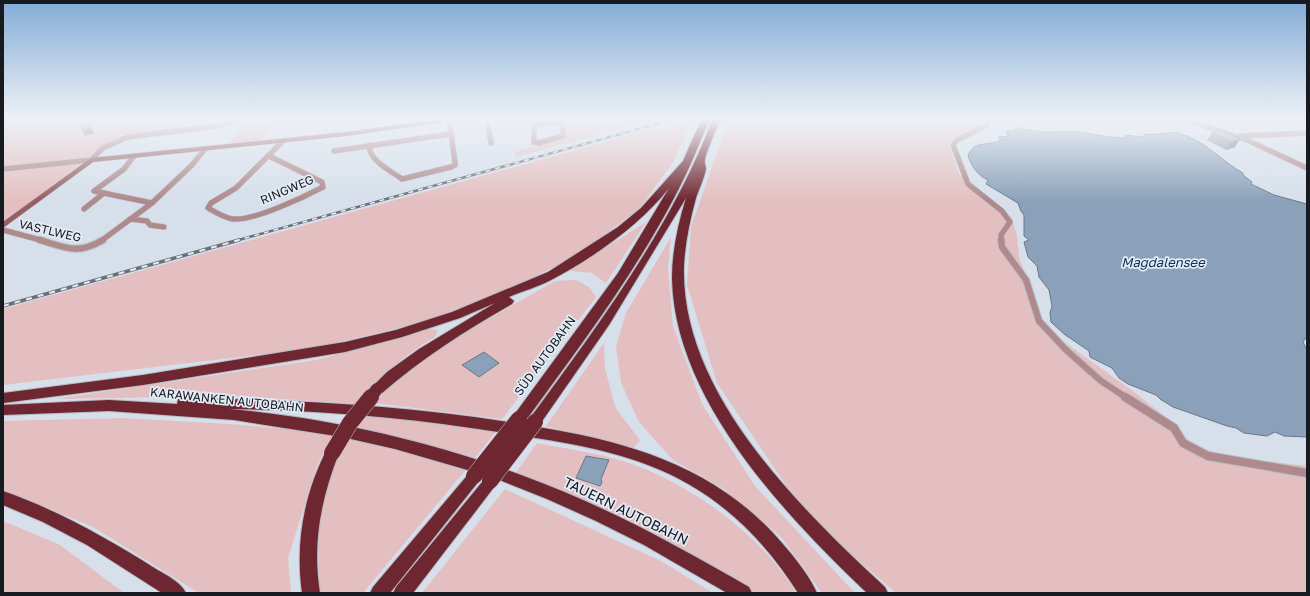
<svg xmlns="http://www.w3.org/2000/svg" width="1310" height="596" font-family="'Golos Text',sans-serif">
  <rect width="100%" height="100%" fill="#d6dfea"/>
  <!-- green -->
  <g fill="#e4bfc1" fill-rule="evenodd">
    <path d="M3,118L120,120L160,118H283L258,142L228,145L242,128L222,126L135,135L96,152L85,159L3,168Z"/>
    <path d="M567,118H660L516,157L514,152L559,140L560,123L566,122Z"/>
    <path d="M729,118H984L982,124L951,140L950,148L959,174L1012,218L1017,236L1019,257L1044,324L1060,339L1134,392L1172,422L1189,441L1207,450L1237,458L1307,466V593H896L806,515L717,383L687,285L691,227Z"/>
    <path d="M692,121L673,162L639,209L573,258L504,291L419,323L314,348L3,385V309L659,127Z"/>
    <path d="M84,162L3,223V170Z"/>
    <path d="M646,222L606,283L592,273L570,271Z"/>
    <path d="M671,237L668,268L673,326L702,404L755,486L855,593H822L781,537L724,489L673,460L639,422L621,383L616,346L626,313Z"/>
    <path d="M576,280L589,287L596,297L502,419L374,403L402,374L448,342L555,281Z"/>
    <path d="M429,329L437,330L436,336C402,357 382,375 355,404L239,396L55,399L316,360L386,342Z"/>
    <path d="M604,343L605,369L616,409L640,440L632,450L546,426Z"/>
    <path d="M364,415L498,429L475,458L355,426Z"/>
    <path d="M124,418L230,424L334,433L318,463L288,558L291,593H199L93,527L3,490V421Z"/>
    <path d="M349,437L468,467L363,593H321L319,586L318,528L327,481Z"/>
    <path d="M537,443C567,449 598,453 626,462C690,483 762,535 796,593H755L658,536L515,474ZM586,456L609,461L601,479Z"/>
    <path d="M505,489L661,561L713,593H422Z"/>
    <path d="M3,521L60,545L124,593H3Z"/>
  </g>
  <!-- water -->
  <g fill="#8ba1ba" stroke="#68788b">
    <path d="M46,118H160L120,120Z"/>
    <path d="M1019,127C1026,132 1027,128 1035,131C1049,134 1063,131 1075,131L1109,137L1126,138L1125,135L1142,137L1145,134C1155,136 1170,131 1178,133C1205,140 1221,161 1243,173V175L1252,182L1251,184L1274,195L1307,204V336L1303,342L1307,350V437L1284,436L1275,432L1267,436L1244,433L1236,428L1227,426L1173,407L1160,399L1156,395L1128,384L1119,378L1112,368L1090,357L1089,351L1064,334L1051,322L1050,313L1052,306L1049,290L1039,277L1037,266L1028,257L1024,242L1029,240L1024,236V215L1021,211L1018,203L986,184L988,180C978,176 970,165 968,154C971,152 971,149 974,147C983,142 993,145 1001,140L998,137L1009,136L1006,133L1008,130L1012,131Z"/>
    <path d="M484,352L499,363L479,377L462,365Z"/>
    <path d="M586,456L609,460L601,479L602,482L600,486L576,478Z"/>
  </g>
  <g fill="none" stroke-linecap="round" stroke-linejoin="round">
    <defs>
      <g id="street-far2">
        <path d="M487,118L491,143"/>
        <path d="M990,118L987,125L957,140L953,145L968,184L1002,211L1010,222L1001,235L1002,241"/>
        <path d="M1181,118L1249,141L1307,168"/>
        <path d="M562,122L563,136L539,143L534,142V125Z"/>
        <path d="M562,122L563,118"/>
        <path d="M1239,136L1307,133"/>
        <path d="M369,145C369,161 390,170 402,179L451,167L455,165V162L449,119"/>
        <path d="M334,151L450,134"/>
        <path d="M134,156L124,169L94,191L152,203L192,165L205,149"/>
        <path d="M269,156L322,182L323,187C304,197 254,221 233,219C225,218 215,212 208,208L211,203L236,188L283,141"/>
        <path d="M3,169L91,160L103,148L128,137L217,126L243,118"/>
        <path d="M84,209L104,193"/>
        <path d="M130,219L147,221L150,225L164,227"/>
        <path d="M3,230L44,241"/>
        <path d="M101,241L152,203"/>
      </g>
      <g id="street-far1">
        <path d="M40,240C67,248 77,255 103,240"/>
        <path d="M1001,240L1002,247L1026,280L1039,321L1065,349L1101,381L1127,398"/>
      </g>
      <path id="street" d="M1125,397L1174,428L1183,443L1208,456L1307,473"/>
      <path id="secondary" d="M447,118H464L461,120L346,136L93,162L3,228V222L91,158L346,132Z"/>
      <g id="highway">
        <path d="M702,118H710C699,145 688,172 674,198C632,278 577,350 524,423L521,424L529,425L528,422L530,418C598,326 673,225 713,118H721C717,129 706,151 705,160C704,163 706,166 706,169C704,179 699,189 696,198C690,220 685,243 684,266C680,392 800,508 885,587L888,593H867C785,515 674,399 672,278C672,251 678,224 686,198L609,325L538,427C632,442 719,469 782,543C795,558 809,575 817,593H798C771,550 735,511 690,485C638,454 575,444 517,435C422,419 326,410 229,409C350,420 472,451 583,500C640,525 695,556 749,587L752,593H727L644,545L596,521L547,499L497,479L495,486L413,593H393L396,587L487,476L481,474L482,476L479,481L390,593H370L373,587L471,471L395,449L342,437L234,420L109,411L3,415V405L109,400L177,404L178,399L183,398C294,400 404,405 514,423L512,419L514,415L618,273L669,188C641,224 592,259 551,280C538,287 523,291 509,297L514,301L512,304C466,330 422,358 382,393L377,394L372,393L370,389L387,372L419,349L495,303L460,318L402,337L345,352L143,385L3,403V393L143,375L345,342L396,330L452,312L548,272L618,227L641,208L683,161Z"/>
        <path d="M332,447L337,449L339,453C321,499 312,543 320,593H302C295,543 304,494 327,449Z"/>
        <path d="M3,491C57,510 107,538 156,569C166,575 181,582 186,593H162L87,545L43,522L3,505Z"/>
      </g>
    </defs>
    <!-- street-far2 casing -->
    <use href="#street-far2" stroke="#b4bcc5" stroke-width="6"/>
    <!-- street-far1 casing -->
    <use href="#street-far1" stroke="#b4bcc5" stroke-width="8"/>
    <!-- street casing -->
    <use href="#street" stroke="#b4bcc5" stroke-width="10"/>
    <!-- secondary casing -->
    <use href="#secondary" stroke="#b4bcc5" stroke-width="1"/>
    <!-- highway casing -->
    <use href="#highway" stroke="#b4bcc5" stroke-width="2"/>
    <!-- street-far2 -->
    <use href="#street-far2" stroke="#af898b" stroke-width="5"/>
    <!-- street-far1 -->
    <use href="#street-far1" stroke="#af898b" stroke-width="6"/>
    <!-- street -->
    <use href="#street" stroke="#af898b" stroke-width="8"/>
    <!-- secondary -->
    <use href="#secondary" fill="#955f64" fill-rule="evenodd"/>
    <!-- highway -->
    <use href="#highway" fill="#6e2631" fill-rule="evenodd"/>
    <defs>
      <path id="rail-far1" d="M235,241L678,118"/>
      <path id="rail" d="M3,306L239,240"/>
    </defs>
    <!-- rail-far1 casing -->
    <use href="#rail-far1" stroke="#6b7077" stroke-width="2.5"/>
    <!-- rail casing -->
    <use href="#rail" stroke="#6b7077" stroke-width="3.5"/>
    <!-- rail-far1 -->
    <use href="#rail-far1" stroke="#e3ecf7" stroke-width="1.5" stroke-dasharray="5" stroke-linecap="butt"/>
    <!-- rail -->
    <use href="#rail" stroke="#e3ecf7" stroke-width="2" stroke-dasharray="6" stroke-linecap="butt"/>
    <defs>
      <path id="highway-bridge-far1" d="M370,398L377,389"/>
      <g id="highway-bridge">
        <path d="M332,453L350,423L371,397"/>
        <path d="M474,476L519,419"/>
        <path d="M490,481L535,422"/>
      </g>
    </defs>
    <!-- highway-bridge-far1 casing -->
    <use href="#highway-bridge-far1" stroke="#b4bcc5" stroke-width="14" stroke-linecap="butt"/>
    <!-- highway-bridge casing -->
    <use href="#highway-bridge" stroke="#b4bcc5" stroke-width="17" stroke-linecap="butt"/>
    <!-- highway-bridge-far1 -->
    <use href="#highway-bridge-far1" stroke="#6e2631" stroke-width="12"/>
    <!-- highway-bridge -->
    <use href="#highway-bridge" stroke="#6e2631" stroke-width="16"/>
  </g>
  <!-- wall -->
  <path fill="#89909a" d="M1221,130L1235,147L1226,150L1207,140L1212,133Z"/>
  <!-- shaded-wall -->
  <g fill="#6f767d">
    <path d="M90,123L94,133L85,136L82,130Z"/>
    <path d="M1240,139L1235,147L1226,150L1231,142Z"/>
  </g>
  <!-- building -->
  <g fill="#9fa8b3" stroke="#6f767d">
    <path d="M90,123L91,128L82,130L80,125Z"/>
    <path d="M1221,130L1240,139L1231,142L1212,133Z"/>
  </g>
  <!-- sky -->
  <linearGradient id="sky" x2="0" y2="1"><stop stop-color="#83acd6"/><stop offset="0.59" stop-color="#edf1f6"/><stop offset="1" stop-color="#edf1f6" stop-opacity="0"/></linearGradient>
  <rect width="1310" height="201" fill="url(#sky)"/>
  <g text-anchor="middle" stroke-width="3.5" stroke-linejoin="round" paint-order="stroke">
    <!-- street labels -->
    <g font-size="12" fill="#171a1e" stroke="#e3ecf7">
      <text transform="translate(287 190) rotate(-23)" y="4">RINGWEG</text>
      <text transform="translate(50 231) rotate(13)" y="4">VASTLWEG</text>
      <text transform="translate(545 356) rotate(-54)" y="4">SÜD AUTOBAHN</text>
      <text transform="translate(227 400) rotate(6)" y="4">KARAWANKEN AUTOBAHN</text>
    </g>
    <!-- water labels -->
    <g font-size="13" font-style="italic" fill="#0a2e50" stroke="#e3ecf7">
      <text x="1163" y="267">Magdalensee</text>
    </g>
    <!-- near-street labels -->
    <g font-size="14" fill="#171a1e" stroke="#e3ecf7">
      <text transform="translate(626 511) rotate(26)" y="5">TAUERN AUTOBAHN</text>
    </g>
  </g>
  <!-- border -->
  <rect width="1310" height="596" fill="none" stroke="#171a1e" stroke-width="8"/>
</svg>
